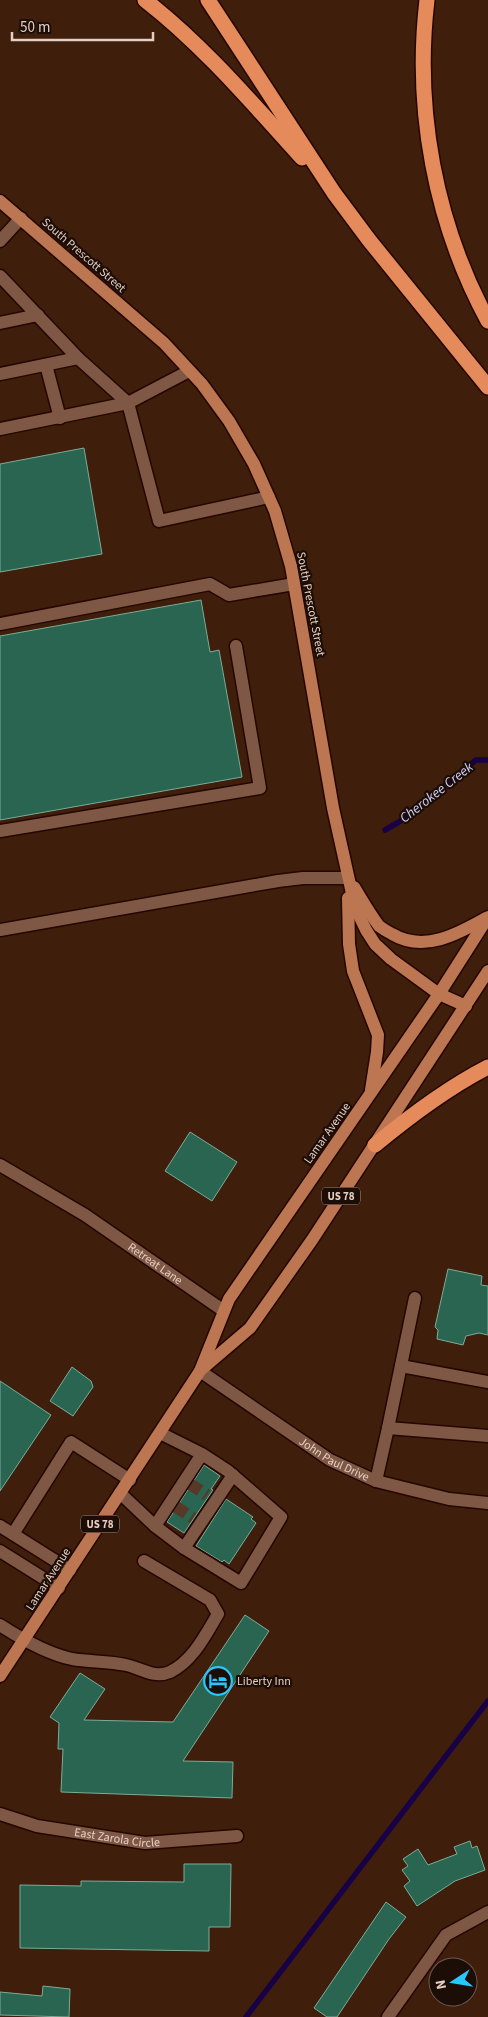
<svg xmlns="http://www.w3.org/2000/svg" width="488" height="2017" font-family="'Source Sans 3',sans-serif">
  <rect width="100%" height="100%" fill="#3f1e0c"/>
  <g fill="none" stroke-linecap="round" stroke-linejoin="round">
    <!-- stream -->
    <g stroke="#180047" stroke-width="5.5">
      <path d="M385,830L404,819L476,760H488"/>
      <path d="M246,2017L488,1701"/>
    </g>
  </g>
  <!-- building -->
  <g fill="#296550" stroke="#7cac99">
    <path d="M84,448L102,554L0,572V464Z"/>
    <path d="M201,600L210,652L219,650L242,777L0,820V636Z"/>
    <path d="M190,1132L237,1162L212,1201L165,1171Z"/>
    <path d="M448,1269L482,1276L481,1285L488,1286V1335L479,1333L466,1336L463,1345L437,1339L438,1330L435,1327Z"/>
    <path d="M72,1367L91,1381L93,1387L73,1416L50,1401Z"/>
    <path d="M0,1381L51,1415L0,1491Z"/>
    <path d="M204,1465L220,1476L211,1489L213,1490L184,1533L167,1522Z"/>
    <path d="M226,1499L253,1517L251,1519L256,1523L229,1564L224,1560L222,1562L196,1546Z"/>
    <path d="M245,1615L269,1631L183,1761L233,1762L232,1798L61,1792L63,1749H58L59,1723L50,1717L80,1673L105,1689L84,1720L173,1722Z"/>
    <path d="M470,1841L472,1848L477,1846L485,1870L455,1881L417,1906L404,1886L410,1881L402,1870L408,1866L403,1859L418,1849L428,1865L457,1854L454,1847Z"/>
    <path d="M184,1864H231L230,1927H209V1951L20,1948V1885L81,1886V1881L184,1882Z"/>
    <path d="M386,1902L406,1917L389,1939L337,2017H327L314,2008Z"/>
    <path d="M43,1986L70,1989L69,2017L0,2015V1992L42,1996Z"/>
  </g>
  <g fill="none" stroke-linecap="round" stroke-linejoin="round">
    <!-- minor-tunnel -->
    <g stroke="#583827" stroke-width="12" stroke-dasharray="12 6" stroke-linecap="butt">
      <path d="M190,1484L207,1495"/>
      <path d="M176,1507L193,1518"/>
    </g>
    <defs>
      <g id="minor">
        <path d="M0,241L21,218"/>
        <path d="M0,276L78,358L128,403L159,521L269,497"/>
        <path d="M0,323L38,315"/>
        <path d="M46,365L60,418"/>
        <path d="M0,374L78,358"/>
        <path d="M0,429L128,403L189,371"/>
        <path d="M0,624L210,584L229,595L294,584"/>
        <path d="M0,831L260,788L236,646"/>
        <path d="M0,930L278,881L303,878H347"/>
        <path id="s1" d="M0,1165L85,1215L224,1311"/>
        <path d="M401,1366L488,1382"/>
        <path id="s2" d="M200,1371L330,1460L376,1481L449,1499L488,1503"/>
        <path d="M388,1428L415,1298"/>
        <path d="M160,1433L202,1454L155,1526L184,1548L241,1583L281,1517L228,1471L202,1454"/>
        <path d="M376,1481L388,1428L488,1436"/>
        <path d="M120,1493L155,1526"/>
        <path d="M0,1526L70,1570"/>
        <path d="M13,1534L71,1442L130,1480"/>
        <path d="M184,1548L233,1475"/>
        <path d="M0,1551L59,1588"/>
        <path d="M0,1625C20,1638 49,1654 72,1659C90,1662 108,1661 126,1665C141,1668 154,1679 170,1672C193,1661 206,1634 218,1614L210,1600L144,1561"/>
        <path id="s3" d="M0,1814L37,1826L145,1843L237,1836"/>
        <path d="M388,2017L446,1935L488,1912"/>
      </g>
      <g id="major">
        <path d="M0,201L164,343L202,384L229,421L254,464L275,511L291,566L333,808L355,907L366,930L375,944L391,959L439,994L466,1006"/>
        <path d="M354,887C362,900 370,914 379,926C383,929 388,932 392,934C424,953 458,934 486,918"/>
        <path d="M348,898L349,944L353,971L378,1035L377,1052L371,1090"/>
        <path d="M202,1369L250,1328L312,1240L488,971"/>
        <path d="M0,1676L200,1371L229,1299L439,994L488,917"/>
      </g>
      <g id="highway">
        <path d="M145,0C204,46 252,103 302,158"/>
        <path d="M208,0L334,193L369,240L488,387"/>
        <path d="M427,0C414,109 435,223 488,321"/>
        <path d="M375,1145C410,1116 447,1088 488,1067"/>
      </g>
    </defs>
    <!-- minor casing -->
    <use href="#minor" stroke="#250600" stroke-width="15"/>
    <!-- major casing -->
    <use href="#major" stroke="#250600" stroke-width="15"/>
    <!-- highway casing -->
    <use href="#highway" stroke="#250600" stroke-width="18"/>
    <!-- minor -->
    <use href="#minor" stroke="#7e5845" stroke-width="12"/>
    <!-- major -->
    <use href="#major" stroke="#bc7652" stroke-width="12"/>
    <!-- highway -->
    <use href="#highway" stroke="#e58a5b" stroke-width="15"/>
  </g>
  <!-- icons -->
  <defs>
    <symbol id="hotel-ring" viewBox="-11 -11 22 22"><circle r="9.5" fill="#1c0d06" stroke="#28c8ff" stroke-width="1.5"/><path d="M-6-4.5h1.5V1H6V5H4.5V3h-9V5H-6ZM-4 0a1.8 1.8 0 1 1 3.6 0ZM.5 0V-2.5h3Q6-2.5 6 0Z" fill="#28c8ff"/></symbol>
  </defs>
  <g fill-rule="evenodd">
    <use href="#hotel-ring" x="202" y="1665" width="32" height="32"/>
  </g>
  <g text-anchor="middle" stroke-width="4.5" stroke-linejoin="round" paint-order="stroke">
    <!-- shield labels -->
    <g fill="#1c0d06" stroke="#a9948a" stroke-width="1">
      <rect x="322" y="1187.5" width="38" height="17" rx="4"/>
      <rect x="81" y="1515.5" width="38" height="17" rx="4"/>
    </g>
    <g font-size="11" font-weight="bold" fill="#e5cec3">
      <text x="341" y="1200">US 78</text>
      <text x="100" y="1528">US 78</text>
    </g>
    <!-- street labels -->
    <g font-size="12" fill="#e5cec3" stroke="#1c0d06">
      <text transform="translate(84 255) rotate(41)" y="4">South Prescott Street</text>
      <text transform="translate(311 604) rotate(79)" y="4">South Prescott Street</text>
      <text transform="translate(327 1133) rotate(-55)" y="4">Lamar Avenue</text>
      <text dy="4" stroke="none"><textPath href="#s1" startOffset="184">Retreat Lane</textPath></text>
      <text dy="4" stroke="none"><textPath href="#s2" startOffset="161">John Paul Drive</textPath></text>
      <text transform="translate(48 1579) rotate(-57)" y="4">Lamar Avenue</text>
      <text dy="4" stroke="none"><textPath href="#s3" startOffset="120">East Zarola Circle</textPath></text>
    </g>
    <!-- poi labels -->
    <g font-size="12" fill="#e5cec3" stroke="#1c0d06" text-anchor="start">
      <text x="237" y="1685">Liberty Inn</text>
    </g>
    <!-- water labels -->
    <g font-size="14" font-style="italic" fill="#d2d0fb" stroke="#1c0d06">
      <text transform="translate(436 792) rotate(-38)" y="5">Cherokee Creek</text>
    </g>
  </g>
  <!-- north arrow -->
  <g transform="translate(453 1982) rotate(258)"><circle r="24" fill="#1c0d06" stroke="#6c5a52"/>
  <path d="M0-4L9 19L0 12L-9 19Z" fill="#28c8ff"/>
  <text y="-8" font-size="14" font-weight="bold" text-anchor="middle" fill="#e5cec3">N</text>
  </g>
  <!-- scale -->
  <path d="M12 32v8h141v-8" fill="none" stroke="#e5cec3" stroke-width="2.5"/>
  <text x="20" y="32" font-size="15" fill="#e5cec3" stroke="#1c0d06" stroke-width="4" paint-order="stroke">50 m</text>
</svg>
